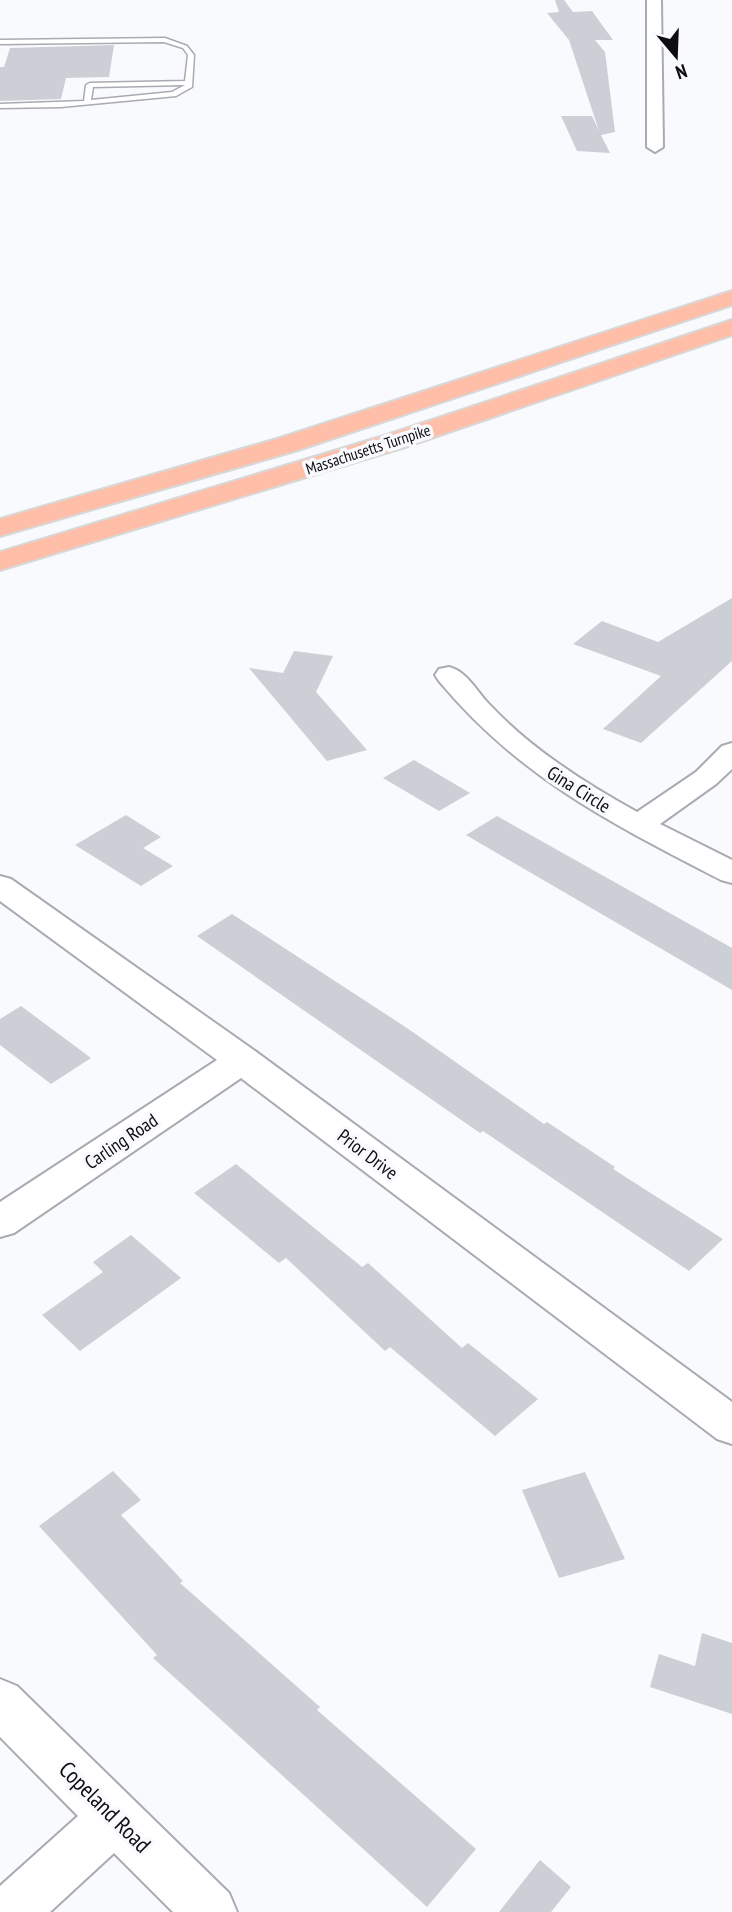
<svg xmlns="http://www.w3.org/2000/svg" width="732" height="1912" font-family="'PT Sans Narrow',sans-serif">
  <rect width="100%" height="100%" fill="#f9fafe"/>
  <!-- building -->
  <g fill="#cdcfd6">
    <path d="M555,0H564L573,12L592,11L613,40H595L605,52L615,132L601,135L610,153L577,151L561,116H592L599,131L569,40L547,13L559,12Z"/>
    <path d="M114,45L109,77L66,78L61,99L0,101V67H4L10,48Z"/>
    <path d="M732,598V661L641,743L603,729L661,676L573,644L602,621L658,642Z"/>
    <path d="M294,651L333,656L316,692L367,750L327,761L249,668L283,673Z"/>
    <path d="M414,760L470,793L439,811L383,778Z"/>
    <path d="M126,815L161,837L143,848L173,866L141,886L75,845Z"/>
    <path d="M497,816L732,948V990L466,835Z"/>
    <path d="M232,914L407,1028L544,1124L547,1122L615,1167L613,1169L723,1239L689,1271L483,1131L480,1133L197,936Z"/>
    <path d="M21,1006L91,1058L51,1084L0,1045V1019Z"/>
    <path d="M236,1164L362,1267L368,1263L462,1348L468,1343L538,1399L495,1436L390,1347L385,1351L286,1258L279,1263L194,1193Z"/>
    <path d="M131,1235L181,1278L80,1351L42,1315L103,1272L93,1262Z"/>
    <path d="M113,1471L141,1500L121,1515L183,1581L180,1583L320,1707L317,1710L476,1849L427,1907L153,1658L157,1655L39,1526Z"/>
    <path d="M585,1472L625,1559L559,1578L522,1490Z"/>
    <path d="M702,1633L732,1643V1714L650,1687L659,1654L695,1666Z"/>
    <path d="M540,1860L571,1887L551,1912H499Z"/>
  </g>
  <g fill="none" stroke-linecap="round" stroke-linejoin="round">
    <defs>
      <path id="service" d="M165,38L187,46L194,55L192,87L176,96L61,107L0,108V104L84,101L86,85L90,83L185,81L188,55L183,48L164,42L0,44V40ZM185,85L172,92L91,100L93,87Z"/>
      <g id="minor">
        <path d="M647,0H661L663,147L655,152L647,147Z"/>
        <path d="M449,667C466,671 476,690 488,703C530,748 583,782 637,812L696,772L722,746L732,743V769L716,784L660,824L732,860V883L721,880C611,823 520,778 439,681L435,675L439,669Z"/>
        <path d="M0,876L11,879L255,1051L732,1402V1444L717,1439L241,1078L14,1233L0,1237V1202L217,1060L0,901Z"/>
        <path d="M0,1679L17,1686L229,1893L237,1912H173L114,1853L50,1912H0V1886L78,1816L0,1737Z"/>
      </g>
      <g id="motorway">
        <path d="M732,291V305L298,450L0,536V519L280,438Z"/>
        <path d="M732,320V335L405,447L0,570V552L387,435Z"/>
      </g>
    </defs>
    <!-- service casing -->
    <use href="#service" stroke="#a9abb2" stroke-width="3"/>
    <!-- minor casing -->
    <use href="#minor" stroke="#a9abb2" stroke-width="4"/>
    <!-- motorway casing -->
    <use href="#motorway" stroke="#d8d8d9" stroke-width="4"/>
    <!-- service -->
    <use href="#service" fill="#fff" fill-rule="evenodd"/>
    <!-- minor -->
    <use href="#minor" fill="#fff" fill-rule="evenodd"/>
    <!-- motorway -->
    <use href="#motorway" fill="#ffbea7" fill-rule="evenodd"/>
  </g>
  <g text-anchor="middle" stroke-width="7" stroke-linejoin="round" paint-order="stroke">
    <!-- far-street labels -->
    <g font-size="16" fill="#0e0e10" stroke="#f9fafe">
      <text transform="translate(368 449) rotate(-18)" y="6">Massachusetts Turnpike</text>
    </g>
    <!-- street labels -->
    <g font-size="19" fill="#0e0e10" stroke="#f9fafe">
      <text transform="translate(579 789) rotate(32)" y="7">Gina Circle</text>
      <text transform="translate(121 1141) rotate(-34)" y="7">Carling Road</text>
      <text transform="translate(368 1154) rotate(37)" y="7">Prior Drive</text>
    </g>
    <!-- near-street labels -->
    <g font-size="23" fill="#0e0e10" stroke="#f9fafe">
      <text transform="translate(105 1807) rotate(45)" y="8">Copeland Road</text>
    </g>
  </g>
  <!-- north arrow -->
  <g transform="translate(676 56) rotate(161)" stroke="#f9fafe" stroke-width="5" paint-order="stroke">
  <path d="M0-5L12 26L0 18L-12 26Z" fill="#0e0e10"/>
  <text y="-10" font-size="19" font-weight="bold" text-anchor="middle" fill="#0e0e10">N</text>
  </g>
</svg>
